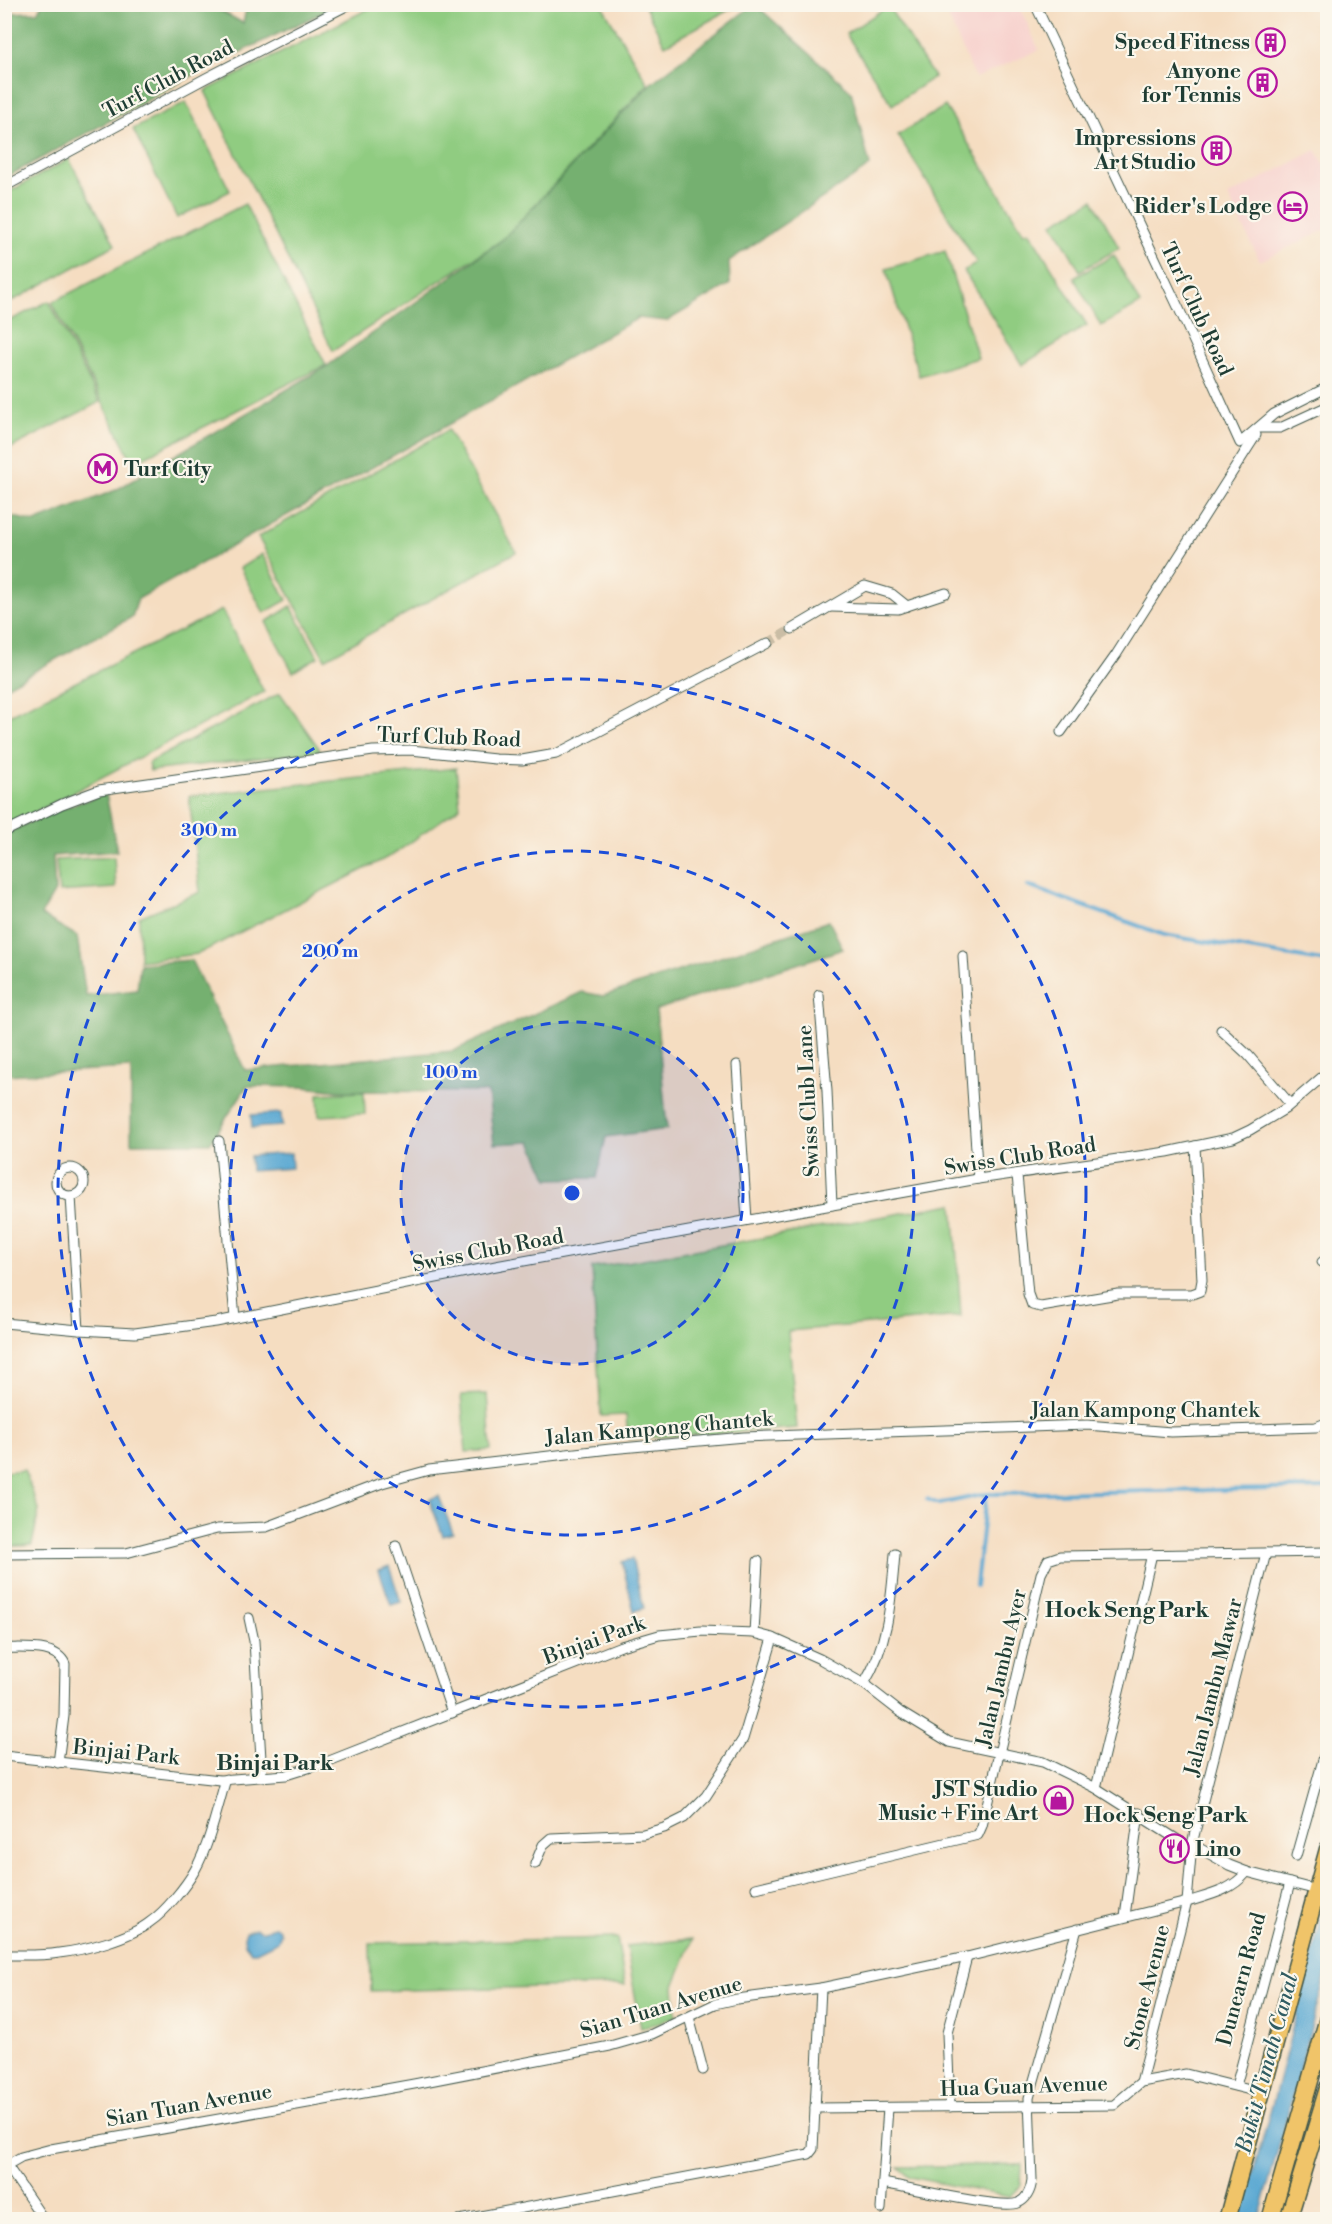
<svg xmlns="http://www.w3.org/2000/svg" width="1332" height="2224" font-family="'Libre Bodoni',serif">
  <rect width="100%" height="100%" fill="#fbf7ec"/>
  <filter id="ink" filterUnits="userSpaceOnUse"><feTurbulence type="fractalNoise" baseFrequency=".0167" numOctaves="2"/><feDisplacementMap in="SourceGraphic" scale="12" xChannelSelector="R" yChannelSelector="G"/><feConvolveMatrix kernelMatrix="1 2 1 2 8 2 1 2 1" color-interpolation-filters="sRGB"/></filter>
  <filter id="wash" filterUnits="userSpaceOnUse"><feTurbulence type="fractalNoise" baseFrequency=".008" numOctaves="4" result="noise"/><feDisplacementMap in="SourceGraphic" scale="24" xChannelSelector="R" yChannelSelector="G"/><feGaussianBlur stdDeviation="1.35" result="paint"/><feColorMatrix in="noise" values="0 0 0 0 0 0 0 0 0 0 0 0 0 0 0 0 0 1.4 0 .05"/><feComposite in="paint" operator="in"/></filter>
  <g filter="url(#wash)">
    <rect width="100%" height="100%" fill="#f5ddc1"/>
    <!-- built -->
    <g fill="#f7d0cc">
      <path d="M943,5H1019L1039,50L975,78Z"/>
      <path d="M1316,150L1327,168V229L1260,261L1228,196Z"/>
    </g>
    <!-- green -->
    <g fill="#90cc81" stroke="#58845a" stroke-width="1.5">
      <path d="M378,4L602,5L648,84L502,240L333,351L205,91Z"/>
      <path d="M738,5L665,45L644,5L738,4Z"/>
      <path d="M888,6L934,77L892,105L846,34Z"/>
      <path d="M186,102L230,191L177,218L133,129Z"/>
      <path d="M945,106L1024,233L1029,231L1087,325L1022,365L964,271L977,263L898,135Z"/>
      <path d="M69,159L115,245L5,305V194Z"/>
      <path d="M1093,200L1119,248L1080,271L1053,223Z"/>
      <path d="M245,204L326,365L133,463L52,302Z"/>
      <path d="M945,251L978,358L919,376L886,269Z"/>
      <path d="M1114,255L1140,304L1101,326L1074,278Z"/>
      <path d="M49,301L100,402L5,451V323Z"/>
      <path d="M448,430L516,552L325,659L258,537Z"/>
      <path d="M262,554L287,600L264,613L240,568Z"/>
      <path d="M291,606L318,657L293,672L266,622Z"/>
      <path d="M222,610L264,692L5,828V717Z"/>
      <path d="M280,693L321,751L150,771L148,763Z"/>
      <path d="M456,768L460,807L394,854L198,954L140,961L139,917L200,892L189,796Z"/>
      <path d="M114,857L116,888L59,892L56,860Z"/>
      <path d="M364,1092L365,1114L319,1116L318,1094Z"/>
      <path d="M953,1204L961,1316L788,1331L797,1428L628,1439L626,1415L601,1416L592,1268Z"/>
      <path d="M487,1394L491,1450L466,1452L461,1395Z"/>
      <path d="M24,1470L39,1510L32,1545L5,1547V1472Z"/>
      <path d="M617,1938L625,1985L371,1991L370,1943Z"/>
      <path d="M693,1939L674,1986L676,2017L641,2028L626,1946Z"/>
      <path d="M1022,2164L1021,2185L1009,2197L910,2177L899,2167Z"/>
    </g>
    <!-- forest -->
    <g fill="#74b06f" stroke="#4a7652" stroke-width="1.5">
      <path d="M42,5H210L243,23L247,5H338L199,72L5,178V13L37,12Z"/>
      <path d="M753,5H756L851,91L870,166L729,261L730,284L667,321L638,318L138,599L132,617L8,686L5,685V515L35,522L116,490L327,366L502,240L650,84Z"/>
      <path d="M106,794L117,851L53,856L55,891L41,915L77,936L86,996L137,990L140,964L191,960L245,1070L453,1051L582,992L603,996L829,921L843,949L656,1010L667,1129L606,1137L597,1178L548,1179L531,1142L494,1144L488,1092L339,1091L303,1087L247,1086L210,1143H131V1068L5,1075V833L63,808Z"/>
    </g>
    <!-- water -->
    <g fill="#59a7d2" stroke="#3c7283" stroke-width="1.5">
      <path d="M281,1113L282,1126L252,1128L251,1115Z"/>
      <path d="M291,1153L292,1168L251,1171L250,1156Z"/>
      <path d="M439,1496L453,1533L443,1536L429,1499Z"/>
      <path d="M632,1559L644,1608L634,1611L622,1562Z"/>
      <path d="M389,1566L401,1602L391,1605L379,1570Z"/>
      <path d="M1327,1897V1970L1259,2219H1240L1273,2102Z"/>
      <path d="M274,1927L278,1928L281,1933L278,1941L256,1952H251L245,1944L244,1937L246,1932L256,1928L261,1931Z"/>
    </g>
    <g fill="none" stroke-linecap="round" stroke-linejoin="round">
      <!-- stream -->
      <g stroke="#59a7d2" stroke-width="4">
        <path d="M1028,886L1164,935L1328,962"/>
        <path d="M927,1499L939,1504L986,1494L1328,1488"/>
        <path d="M976,1586L986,1494"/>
      </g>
    </g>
  </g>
  <g filter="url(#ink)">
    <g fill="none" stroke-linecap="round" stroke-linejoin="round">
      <!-- street-tunnel -->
      <path stroke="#cabda5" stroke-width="9" stroke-dasharray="9 4.5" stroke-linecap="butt" d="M768,643L792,629"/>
      <defs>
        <g id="street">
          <path d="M1035,4L1180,311L1240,443L1274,414L1328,387"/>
          <path d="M4,187L206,78L350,4"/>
          <path d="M1260,428H1280L1328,406"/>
          <path d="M831,607L898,609L946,593"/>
          <path d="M792,629L865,586L892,594L907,606"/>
          <path d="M1061,732L1116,655L1256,435"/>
          <path d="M4,832L62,804L99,790L373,751L411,750L495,759L522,760L556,754L768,643"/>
          <path d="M963,956L978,1179"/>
          <path d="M819,995L827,1091L832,1205"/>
          <path d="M1221,1030L1248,1055L1290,1104"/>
          <path d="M737,1065L747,1220"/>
          <path d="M219,1141L235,1318"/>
          <circle cx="70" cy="1182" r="14"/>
          <path d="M1017,1175L1028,1294L1032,1305L1041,1307L1118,1294H1192L1200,1291L1202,1280L1195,1146"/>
          <path d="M71,1196L79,1330"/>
          <path d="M1322,1262L1328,1258"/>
          <path d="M4,1323L79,1330L135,1333L216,1322L496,1266L832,1205L978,1179L1167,1152L1233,1138L1250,1130L1285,1109L1328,1072"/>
          <path d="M396,1546L452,1713"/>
          <path d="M4,1554L126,1553L217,1529L266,1527L382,1483L429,1470L610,1449L744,1437L1087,1425L1171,1432L1316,1427L1328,1422"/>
          <path d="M249,1618L254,1641L262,1776"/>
          <path d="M754,1633L758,1561"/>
          <path d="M4,1648C23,1649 56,1644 65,1664L64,1716L58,1763"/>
          <path d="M864,1684C889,1643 891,1600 895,1554"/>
          <path d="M4,1756L220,1780L286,1775L324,1763L621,1646L659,1635L701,1631L754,1633L773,1638L820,1659L864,1684L900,1712L949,1742L1043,1762L1096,1788L1192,1849"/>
          <path d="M1096,1788L1152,1554"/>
          <path d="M1192,1844L1229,1865L1247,1872L1317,1890"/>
          <path d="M1296,1856L1328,1742"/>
          <path d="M535,1864L543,1845L551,1838L643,1834L664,1828L684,1818L706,1796L743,1739L773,1638"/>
          <path d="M756,1888L978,1835L982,1826L1041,1574L1048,1560L1060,1556L1328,1552"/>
          <path d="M1125,1916L1139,1813"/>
          <path d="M4,1955C23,1955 41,1956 59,1953C85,1950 130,1938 150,1922C165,1912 186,1886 195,1870C210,1843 217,1809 226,1779"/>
          <path d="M689,2017L703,2070"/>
          <path d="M1141,2082L1187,1902L1192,1844L1266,1553"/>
          <path d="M1236,2086L1290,1883"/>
          <path d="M950,2107L947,2033L967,1957"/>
          <path d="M815,2108L1114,2105L1141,2082L1186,2074L1262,2093"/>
          <path d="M4,2161L44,2220"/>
          <path d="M7,2165L21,2157L51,2149L414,2084L610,2046L652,2034L715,2004L737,1999L821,1988L967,1957L1187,1902C1210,1895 1231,1891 1247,1872"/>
          <path d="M883,2183C906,2187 1001,2210 1018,2203C1027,2199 1031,2189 1032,2180L1029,2098L1077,1929"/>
          <path d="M881,2209L888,2108"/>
          <path d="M459,2220L809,2154L813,2149L821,1988"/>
        </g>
        <g id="highway">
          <path d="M1227,2220L1328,1849"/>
          <path d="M1270,2220L1328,2018"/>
          <path d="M1288,2220L1328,2088"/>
        </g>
      </defs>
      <!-- street casing -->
      <use href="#street" stroke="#3f5549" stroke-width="11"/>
      <!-- highway casing -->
      <use href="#highway" stroke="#3f5549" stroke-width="19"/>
      <!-- street -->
      <use href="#street" stroke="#fff" stroke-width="9"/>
      <!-- highway -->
      <use href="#highway" stroke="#f0c469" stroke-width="16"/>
    </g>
  </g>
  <!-- distance rings -->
  <circle cx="572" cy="1193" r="171" fill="#1d4ed8" fill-opacity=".12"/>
  <g fill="none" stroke="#1d4ed8" stroke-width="3" stroke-dasharray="10 8">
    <circle cx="572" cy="1193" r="171"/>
    <circle cx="572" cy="1193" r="342"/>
    <circle cx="572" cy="1193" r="514"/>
  </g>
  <!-- icons -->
  <defs>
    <symbol id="building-ring" viewBox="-11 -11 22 22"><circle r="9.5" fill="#fbf7ec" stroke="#b5179e" stroke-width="1.5"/><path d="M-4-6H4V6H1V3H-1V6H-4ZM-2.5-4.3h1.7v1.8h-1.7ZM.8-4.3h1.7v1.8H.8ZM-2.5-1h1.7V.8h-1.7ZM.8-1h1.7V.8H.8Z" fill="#b5179e"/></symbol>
    <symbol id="hotel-ring" viewBox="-11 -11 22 22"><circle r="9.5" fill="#fbf7ec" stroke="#b5179e" stroke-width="1.5"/><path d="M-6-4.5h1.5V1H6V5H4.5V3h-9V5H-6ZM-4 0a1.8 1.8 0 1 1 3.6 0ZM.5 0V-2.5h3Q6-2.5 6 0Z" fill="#b5179e"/></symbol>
    <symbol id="metro-ring" viewBox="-11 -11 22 22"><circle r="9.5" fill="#fbf7ec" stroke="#b5179e" stroke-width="1.5"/><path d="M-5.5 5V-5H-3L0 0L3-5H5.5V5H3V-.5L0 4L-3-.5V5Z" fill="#b5179e"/></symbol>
    <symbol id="shop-ring" viewBox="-11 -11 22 22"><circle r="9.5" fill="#fbf7ec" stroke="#b5179e" stroke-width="1.5"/><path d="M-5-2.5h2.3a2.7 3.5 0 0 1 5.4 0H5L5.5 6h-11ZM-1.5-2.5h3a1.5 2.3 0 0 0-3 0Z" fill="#b5179e"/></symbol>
    <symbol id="restaurant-ring" viewBox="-11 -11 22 22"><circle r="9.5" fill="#fbf7ec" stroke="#b5179e" stroke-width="1.5"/><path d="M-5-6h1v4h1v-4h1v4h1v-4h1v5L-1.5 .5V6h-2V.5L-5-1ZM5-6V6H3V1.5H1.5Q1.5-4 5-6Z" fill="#b5179e"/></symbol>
  </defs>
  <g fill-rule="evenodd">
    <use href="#building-ring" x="1254" y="26" width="33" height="33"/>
    <use href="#building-ring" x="1246" y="66" width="33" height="33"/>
    <use href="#building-ring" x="1200" y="134" width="33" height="33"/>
    <use href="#hotel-ring" x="1276" y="190" width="33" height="33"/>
    <use href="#metro-ring" x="86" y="452" width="33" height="33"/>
    <use href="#shop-ring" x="1042" y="1784" width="33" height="33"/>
    <use href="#restaurant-ring" x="1158" y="1832" width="33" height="33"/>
  </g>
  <g text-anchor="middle" stroke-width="4.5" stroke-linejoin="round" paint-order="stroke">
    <!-- poi labels -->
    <g font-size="21" font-weight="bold" fill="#1f3d34" stroke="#fbf7ec" text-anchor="end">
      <text x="1250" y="49">Speed Fitness</text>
      <text x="1241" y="78">Anyone<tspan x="1241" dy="24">for Tennis</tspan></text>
      <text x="1196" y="145">Impressions<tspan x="1196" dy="24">Art Studio</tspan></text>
      <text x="1272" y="213">Rider's Lodge</text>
      <text x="124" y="476" text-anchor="start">Turf City</text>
      <text x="1038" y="1796">JST Studio<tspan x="1038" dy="24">Music + Fine Art</tspan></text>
      <text x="1195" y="1856" text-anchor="start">Lino</text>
    </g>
    <!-- street labels -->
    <g font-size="21" fill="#1f3d34" stroke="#fbf7ec">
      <text transform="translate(168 79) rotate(-28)" y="7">Turf Club Road</text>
      <text transform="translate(1197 309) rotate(65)" y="7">Turf Club Road</text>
      <text transform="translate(449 737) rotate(2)" y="7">Turf Club Road</text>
      <text transform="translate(808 1101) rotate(-93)" y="7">Swiss Club Lane</text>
      <text transform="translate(1020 1156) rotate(-9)" y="7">Swiss Club Road</text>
      <text transform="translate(488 1250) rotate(-11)" y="7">Swiss Club Road</text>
      <text x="1145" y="1417">Jalan Kampong Chantek</text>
      <text transform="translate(659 1428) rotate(-5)" y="7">Jalan Kampong Chantek</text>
      <text transform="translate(594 1640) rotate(-20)" y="7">Binjai Park</text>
      <text transform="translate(1001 1668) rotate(-77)" y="7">Jalan Jambu Ayer</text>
      <text transform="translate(1213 1687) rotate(-76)" y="7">Jalan Jambu Mawar</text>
      <text transform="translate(126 1752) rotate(6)" y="7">Binjai Park</text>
      <text transform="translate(1241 1979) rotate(-75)" y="7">Dunearn Road</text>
      <text transform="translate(1147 1987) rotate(-76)" y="7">Stone Avenue</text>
      <text transform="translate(661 2007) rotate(-17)" y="7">Sian Tuan Avenue</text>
      <text transform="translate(1024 2086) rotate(-2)" y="7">Hua Guan Avenue</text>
      <text transform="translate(189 2105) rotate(-10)" y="7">Sian Tuan Avenue</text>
    </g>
    <!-- neighbourhood labels -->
    <g font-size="22" font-weight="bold" fill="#1f3d34" stroke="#fbf7ec">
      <text x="1127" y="1617">Hock Seng Park</text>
      <text x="275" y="1770">Binjai Park</text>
      <text x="1166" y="1822">Hock Seng Park</text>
    </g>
    <!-- water labels -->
    <g font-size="22" font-style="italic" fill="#305d63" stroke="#fbf7ec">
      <text transform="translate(1266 2063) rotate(-75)" y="8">Bukit Timah Canal</text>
    </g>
  </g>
  <circle cx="572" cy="1193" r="9" fill="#1d4ed8" stroke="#fbf7ec" stroke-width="3"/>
  <g font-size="18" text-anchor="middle" font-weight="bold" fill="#1d4ed8" stroke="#fbf7ec" stroke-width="4.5" stroke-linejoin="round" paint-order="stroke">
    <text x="209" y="836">300 m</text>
    <text x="330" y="957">200 m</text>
    <text x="451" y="1078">100 m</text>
  </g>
  <!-- margin -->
  <rect width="1332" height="2224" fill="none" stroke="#fbf7ec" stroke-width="24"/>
</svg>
